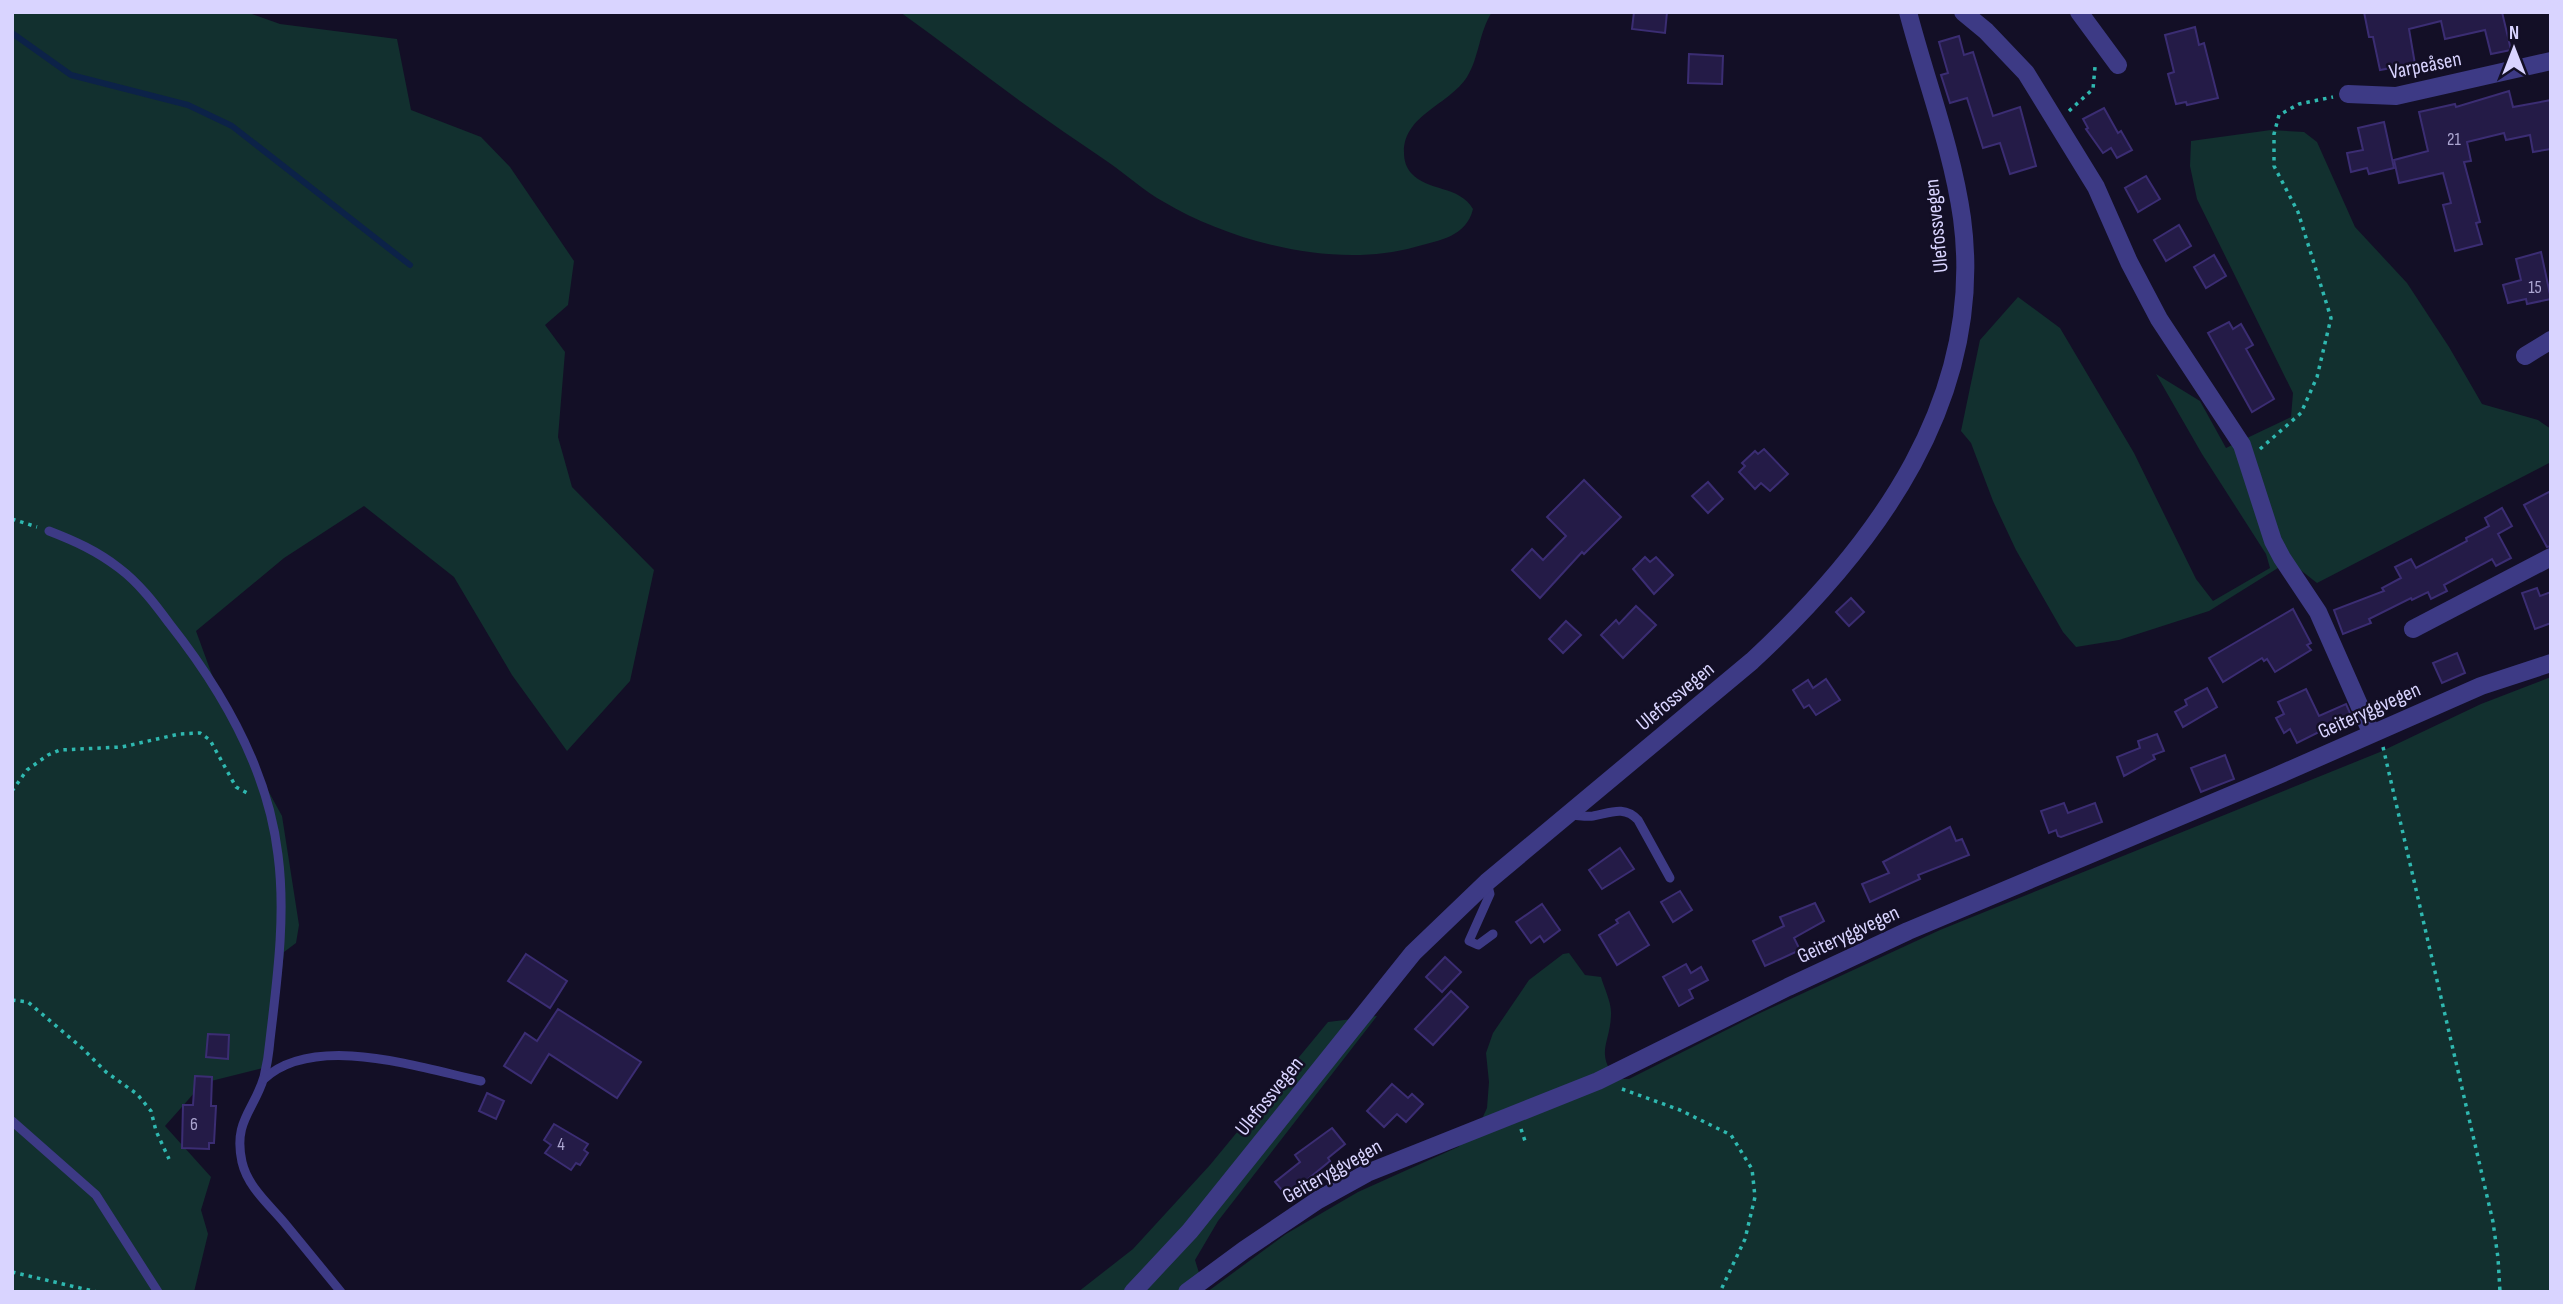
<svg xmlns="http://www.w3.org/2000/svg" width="2563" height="1304" font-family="'Sofia Sans Condensed',sans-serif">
  <rect width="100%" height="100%" fill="#130f26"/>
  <!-- green -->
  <g fill="#12302f">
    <path d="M12,12H246L280,24L397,39L411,110L481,137L510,167L574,261L568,305L545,325L565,352L558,437L572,487L654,570L630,681L567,751L512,675L454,577L364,506L284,558L196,631L227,716L282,816L299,925L296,943L284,952L271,1066L203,1083L165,1126L211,1177L201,1210L208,1234L194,1292H12Z"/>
    <path d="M900,12H1492C1479,32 1479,58 1467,77C1449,105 1403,115 1404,153C1404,160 1406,167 1411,173C1428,192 1459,185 1473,209C1466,237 1440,240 1415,247C1337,269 1233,243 1164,202C1144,191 1127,175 1108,162C1079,142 1049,122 1020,101C980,72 941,41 900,12Z"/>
    <path d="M2271,130L2304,132L2317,142L2355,227L2407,283L2449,347L2482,404L2538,420L2551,429V462L2317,583L2289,561L2209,611L2119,640L2076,647L2063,632L2016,550L1993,501L1971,443L1961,431L1980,340L2018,297L2060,328L2134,453L2196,579L2213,601L2270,568L2266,554L2202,454L2156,374L2200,401L2226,448L2291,417L2293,393L2197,199L2190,166L2191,141Z"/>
    <path d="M2551,677V1292H1207L1286,1234L1358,1192L1458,1147L1476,1132L1487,1108L1489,1082L1486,1053L1493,1033L1529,980L1563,954L1569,953L1585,975L1601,977C1604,988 1612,1003 1611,1015C1610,1044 1595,1052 1616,1079H1629L1758,1014L1940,930L2380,752L2481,704Z"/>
    <path d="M1377,1016L1218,1221L1195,1260L1205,1292H1078L1133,1249L1210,1165L1328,1022Z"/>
  </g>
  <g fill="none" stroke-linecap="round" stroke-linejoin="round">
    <!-- stream -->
    <path stroke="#0c2248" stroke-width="6" d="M12,33L71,75L188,105L232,126L410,265"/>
  </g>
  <!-- building -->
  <g fill="#241b47" stroke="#3b2d73" stroke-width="2">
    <path d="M1634,12H1667L1665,33L1632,29Z"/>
    <path d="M2364,12H2502L2511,50L2491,54L2485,30L2445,39L2441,21L2409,29L2416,70L2393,75L2391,68L2380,70L2373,37H2369Z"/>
    <path d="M2195,27L2199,45L2204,43L2218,98L2187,105L2186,102L2176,104L2168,74L2174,72L2165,35Z"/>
    <path d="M1959,36L1964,55L1973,52L1993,116L2020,107L2036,166L2010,174L2000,143L1983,148L1967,98L1950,103L1941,75L1948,73L1939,42Z"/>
    <path d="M1689,54L1723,56L1722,84L1688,83Z"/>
    <path d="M2509,91L2513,107L2551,100V149L2533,152L2530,135L2506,140L2504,133L2467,142L2471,161L2464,162L2480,222L2476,223L2482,244L2455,251L2443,205L2451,203L2443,173L2399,183L2394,160L2428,151L2419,112L2455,104L2456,107Z"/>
    <path d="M2104,108L2118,133L2121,131L2132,150L2117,158L2111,148L2103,153L2086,129L2088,128L2083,119Z"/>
    <path d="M2384,122L2394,168L2369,174L2367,168L2351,172L2347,153L2363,150L2358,128Z"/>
    <path d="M2146,176L2160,199L2138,212L2125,188Z"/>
    <path d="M2179,225L2191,246L2166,261L2154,240Z"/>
    <path d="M2541,252L2551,299L2527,304L2526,299L2508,303L2503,285L2521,280L2516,259Z"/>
    <path d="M2214,255L2226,276L2206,288L2194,267Z"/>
    <path d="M2229,322L2233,329L2241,324L2253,345L2246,349L2274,399L2252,412L2208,333Z"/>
    <path d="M1764,449L1788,474L1770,491L1761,483L1755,489L1739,472L1745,466L1742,463L1755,451L1758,454Z"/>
    <path d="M1584,480L1621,517L1584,554L1582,552L1540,598L1512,570L1532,549L1543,560L1566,536L1547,517Z"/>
    <path d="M1708,482L1723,499L1708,513L1692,496Z"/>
    <path d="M2551,491V546L2547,547L2524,505Z"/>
    <path d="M2502,508L2512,526L2498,534L2511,558L2496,566L2492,559L2444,585L2447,591L2431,599L2428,592L2412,600L2411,598L2369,619L2371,623L2343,634L2334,610L2384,591L2382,588L2401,578L2395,567L2411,559L2416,568L2467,541L2466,538L2489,526L2485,518Z"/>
    <path d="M1645,557L1650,562L1656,557L1673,575L1654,594L1633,569Z"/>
    <path d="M2537,588L2540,596L2551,592V623L2535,629L2522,593Z"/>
    <path d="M1851,598L1864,612L1849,626L1836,612Z"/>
    <path d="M1636,606L1656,625L1623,658L1601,635L1616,620L1619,624Z"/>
    <path d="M2293,609L2311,643L2307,645L2311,650L2275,672L2267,659L2264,661L2262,658L2223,682L2209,658Z"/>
    <path d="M1566,621L1581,635L1563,653L1549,639Z"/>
    <path d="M2457,653L2465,673L2442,683L2433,663Z"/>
    <path d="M1826,679L1840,700L1816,715L1809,705L1804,708L1793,690L1808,680L1813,688Z"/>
    <path d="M2207,688L2217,707L2183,727L2175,712L2187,705L2185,700Z"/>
    <path d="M2306,689L2319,716L2346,704L2354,722L2335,730L2333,725L2297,743L2290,729L2284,733L2276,718L2284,714L2278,702Z"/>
    <path d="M2157,734L2164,751L2153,755L2155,759L2124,776L2117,757L2140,748L2138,741Z"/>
    <path d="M2225,755L2234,779L2201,792L2191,768Z"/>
    <path d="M2064,803L2068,813L2095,803L2102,822L2061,837L2058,836L2056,830L2049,833L2041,811Z"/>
    <path d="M1950,827L1956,841L1962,839L1969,855L1918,875L1920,879L1870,902L1862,884L1889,873L1883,862Z"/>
    <path d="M1620,848L1634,869L1602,889L1589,870Z"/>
    <path d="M1680,891L1692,910L1673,922L1661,902Z"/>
    <path d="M1815,903L1824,921L1794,938L1800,950L1765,966L1753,941L1784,926L1780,917Z"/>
    <path d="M1542,904L1560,930L1544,942L1540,936L1531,943L1516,922Z"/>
    <path d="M1629,912L1649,945L1617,965L1599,935L1618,923L1616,920Z"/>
    <path d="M526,954L567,981L550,1008L508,981Z"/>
    <path d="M1445,957L1461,972L1442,992L1426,977Z"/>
    <path d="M1686,964L1691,973L1701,967L1708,980L1689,990L1693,998L1679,1006L1663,977Z"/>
    <path d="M1451,991L1468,1007L1433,1045L1415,1029Z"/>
    <path d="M558,1009L641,1062L617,1098L549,1054L531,1083L504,1066L525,1033L537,1041Z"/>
    <path d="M208,1034L229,1035L228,1059L206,1057Z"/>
    <path d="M195,1076L212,1077L211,1106H216L214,1143H209V1149L182,1148L183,1105H193Z"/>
    <path d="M1392,1084L1408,1098L1412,1094L1423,1104L1406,1122L1397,1114L1384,1127L1367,1111Z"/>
    <path d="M487,1093L504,1101L496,1119L479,1111Z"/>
    <path d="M554,1124L588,1144L584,1150L588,1153L580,1165L576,1163L571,1170L545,1153L551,1145L544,1140Z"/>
    <path d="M1332,1128L1345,1144L1328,1158L1330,1161L1287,1196L1275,1182L1300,1162L1295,1155Z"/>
  </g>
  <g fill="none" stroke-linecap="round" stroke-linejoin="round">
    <!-- path -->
    <g stroke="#2fb8b0" stroke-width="3.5" stroke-dasharray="3.5 5" stroke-linecap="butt">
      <path d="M2069,111L2093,89L2095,67"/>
      <path d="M2260,449L2301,413L2317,377L2331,318L2298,212L2274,166V134L2279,115L2299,104L2333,97"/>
      <path d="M12,519L37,527"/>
      <path d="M2383,747L2493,1222L2498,1258L2500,1292"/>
      <path d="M12,791L27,770L48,755L60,750L122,747L179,734L200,733L210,740L236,787L249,794"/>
      <path d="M12,1000L28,1002L82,1048L106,1072L137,1094L151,1111L156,1131L169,1159"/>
      <path d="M1622,1089L1680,1110L1731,1135L1752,1169L1755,1197L1745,1239L1720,1292"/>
      <path d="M1521,1129L1525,1141"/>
      <path d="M12,1272L97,1292"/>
    </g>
    <!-- service -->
    <g stroke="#3d3a85" stroke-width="9">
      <path d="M49,531C75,541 97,551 119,568C139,583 155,604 169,623C222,690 268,769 278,855C286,916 277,980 270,1040C269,1052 267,1065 264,1077C254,1111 233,1121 242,1162C248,1188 271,1206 287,1226C305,1248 323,1270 341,1292"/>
      <path d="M1569,815C1577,815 1586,817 1593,816C1610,813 1624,805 1638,820L1670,878"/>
      <path d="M1487,882L1490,894L1469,941L1478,945L1493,934"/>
      <path d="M264,1079C315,1032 421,1068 481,1081"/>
      <path d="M12,1121L96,1195L158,1292"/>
    </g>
    <!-- minor -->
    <g stroke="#3d3a85" stroke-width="18">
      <path d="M1963,12L1986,31L2026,73L2096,187L2129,262L2159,319L2242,445L2273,541L2282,558L2318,612L2371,732"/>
      <path d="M2079,12L2118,65"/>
      <path d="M2348,94L2396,96L2551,61"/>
      <path d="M2525,356L2551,340"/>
      <path d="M2413,629L2551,557"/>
      <path d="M1187,1292L1244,1250L1318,1200L1367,1173L1598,1081L1788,987L1908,931L2274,777L2481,686L2551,663"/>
    </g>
    <!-- tertiary -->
    <path stroke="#3d3a85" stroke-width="18" d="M1133,1292L1190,1231L1413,953L1487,882L1752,661C1877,545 1986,398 1962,218C1952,148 1926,81 1908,12"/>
  </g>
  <g text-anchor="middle" stroke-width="5" stroke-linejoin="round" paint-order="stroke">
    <!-- number labels -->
    <g font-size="18" fill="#aca6d1">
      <text x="2454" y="145">21</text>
      <text x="2535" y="293">15</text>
      <text x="194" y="1130">6</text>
      <text x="561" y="1150">4</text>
    </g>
    <!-- street labels -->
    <g font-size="21" fill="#d9d4ff" stroke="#130f26">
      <text transform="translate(2425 65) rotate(-11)" y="7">Varpeåsen</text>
      <text transform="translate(1936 226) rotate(-96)" y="7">Ulefossvegen</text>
      <text transform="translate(1675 696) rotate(-40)" y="7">Ulefossvegen</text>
      <text transform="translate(2369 710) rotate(-24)" y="7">Geiteryggvegen</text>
      <text transform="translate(1848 934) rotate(-25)" y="7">Geiteryggvegen</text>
      <text transform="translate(1269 1096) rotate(-51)" y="7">Ulefossvegen</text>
      <text transform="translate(1332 1171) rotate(-29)" y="7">Geiteryggvegen</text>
    </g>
  </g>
  <!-- border -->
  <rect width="2563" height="1304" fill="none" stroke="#d9d4ff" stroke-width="28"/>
  <!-- north arrow -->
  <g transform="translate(2514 49)" stroke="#130f26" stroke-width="5" paint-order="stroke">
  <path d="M0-5L12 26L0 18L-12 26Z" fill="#d9d4ff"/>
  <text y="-10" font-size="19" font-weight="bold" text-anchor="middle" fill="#d9d4ff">N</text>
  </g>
</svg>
